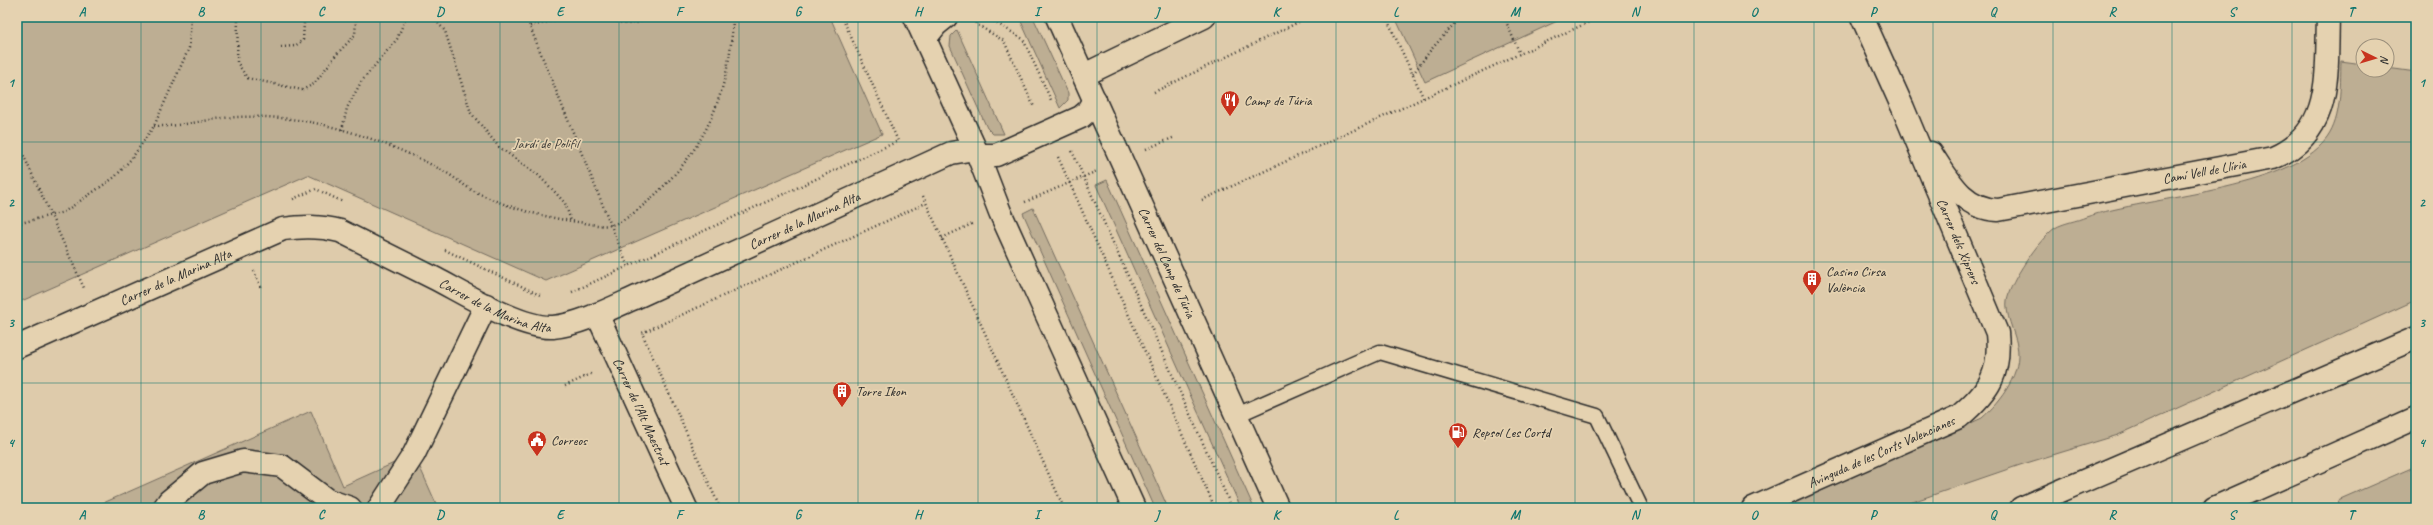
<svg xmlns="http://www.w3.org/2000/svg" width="2433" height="525" font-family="Caveat,sans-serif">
  <rect width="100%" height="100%" fill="#decbab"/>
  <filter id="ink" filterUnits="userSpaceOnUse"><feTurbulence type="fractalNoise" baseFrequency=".025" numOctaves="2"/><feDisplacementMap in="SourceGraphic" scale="8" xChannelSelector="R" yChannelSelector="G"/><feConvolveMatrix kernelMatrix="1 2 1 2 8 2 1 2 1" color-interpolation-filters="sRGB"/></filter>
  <g filter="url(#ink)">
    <!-- green -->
    <g fill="#bdae93" stroke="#746c5f">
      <path d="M17,17H830L882,134L546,281L308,175L17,303Z"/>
      <path d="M1019,17H1033L1068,93V100L1060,108Z"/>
      <path d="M1395,17H1566L1425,82Z"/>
      <path d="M957,30L1004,134H993L987,128L950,46L951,36Z"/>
      <path d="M2341,61L2363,64V70H2387V68L2416,72V300L2118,435L2020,465L1895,508H1784L1982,418C2001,401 2023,372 2017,345C2014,331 2005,314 2007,300C2010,282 2039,239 2055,228C2063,223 2077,221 2086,217C2149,196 2288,191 2327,138C2342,117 2340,86 2341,61Z"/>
      <path d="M1107,180L1254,508H1241L1096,185Z"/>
      <path d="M1033,208L1168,508H1155L1023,213Z"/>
      <path d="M311,411L343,486L414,454L438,508H92Z"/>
      <path d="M2416,466V508H2340L2338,500Z"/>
    </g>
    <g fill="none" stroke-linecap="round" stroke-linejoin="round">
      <defs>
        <path id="lane" d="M1237,415L1380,352L1597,416L1641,508"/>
        <g id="street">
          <path d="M1084,75L1204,17"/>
          <path id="s1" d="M1931,153C1949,180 1963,209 1998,210L2273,158C2334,132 2326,73 2328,17"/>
          <path id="s2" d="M597,314L686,508"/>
          <path id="s3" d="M17,347L283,229C304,226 320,226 340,231C372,247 404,263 436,279C465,294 521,329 553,327C579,325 616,306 639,296L951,153L975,149"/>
          <path d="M164,508L169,501L203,473L243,461L282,466L327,500L350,508"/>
          <path d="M379,508L414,454L486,305"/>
          <path id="s4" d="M1753,508L1959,417C1990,391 2001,373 1997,333L1903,108L1862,17"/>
        </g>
        <g id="secondary">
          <path d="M915,17L978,155L1000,212L1134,508"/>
          <path id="s5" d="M1057,17L1278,508"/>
          <path d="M925,39L936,25L946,17"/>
          <path d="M978,155H996L1081,117L1089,110L1095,100"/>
        </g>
        <g id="highway">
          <path d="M2021,508L2416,338"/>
          <path d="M2214,508L2416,418"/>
        </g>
      </defs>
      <!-- lane casing -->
      <use href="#lane" stroke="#2b2b2b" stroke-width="17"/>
      <!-- street casing -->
      <use href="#street" stroke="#2b2b2b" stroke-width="25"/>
      <!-- secondary casing -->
      <use href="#secondary" stroke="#2b2b2b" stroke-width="25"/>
      <!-- highway casing -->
      <use href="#highway" stroke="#2b2b2b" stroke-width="25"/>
      <!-- path -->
      <g stroke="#2b2b2b" stroke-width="2.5" stroke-dasharray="1 3" stroke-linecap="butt">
        <path d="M238,17L237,62L247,78L302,90L314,84L336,55L355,35L356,20L353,17"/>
        <path d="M433,17L445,31L471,113L499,147L538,175L553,190L565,203L571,221"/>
        <path d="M526,17L628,267"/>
        <path d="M610,17C622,26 636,26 648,17"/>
        <path d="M987,17L1023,39L1051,100"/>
        <path d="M1386,17L1424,99"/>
        <path d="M1504,17L1520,54"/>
        <path d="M974,19L976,24L1004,41L1034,107"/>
        <path d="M530,26L571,17"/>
        <path d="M281,47L295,46L303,40L304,23L296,17"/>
        <path d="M1413,74L1430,51L1460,17"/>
        <path d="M1154,92L1309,17"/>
        <path d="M154,126C178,127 200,121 223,118C265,114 307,119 347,131C380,141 415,155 445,172C456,178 465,187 476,192C508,208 543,217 578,222C587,223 602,227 611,225C630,221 661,190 674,175C714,132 731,75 733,17"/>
        <path d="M342,130L347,108L361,82L397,39L406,17"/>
        <path d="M17,141L84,288"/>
        <path d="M1146,149L1175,137"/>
        <path d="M1072,151L1232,508"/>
        <path d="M1058,157L1215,508"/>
        <path d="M923,196L1064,508"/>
        <path d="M293,199L316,189L343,202"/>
        <path d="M1202,200L1600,17"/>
        <path d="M1025,202L1097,171"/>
        <path d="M17,224L64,212L115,177L132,158L154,126L189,48L191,17"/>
        <path d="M942,238L974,223"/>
        <path d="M445,250L542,296"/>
        <path d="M254,271L261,288"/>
        <path d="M572,292L898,141L842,17"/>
        <path d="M565,386L593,373"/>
        <path d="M720,508L642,333L926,203"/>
      </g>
      <!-- lane -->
      <use href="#lane" stroke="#e5d2b0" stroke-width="14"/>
      <!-- street -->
      <use href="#street" stroke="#e5d2b0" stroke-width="22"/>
      <!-- secondary -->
      <use href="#secondary" stroke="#e5d2b0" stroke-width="22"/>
      <!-- highway -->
      <use href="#highway" stroke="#e5d2b0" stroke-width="22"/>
    </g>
  </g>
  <!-- grid -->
  <path fill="none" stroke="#0f766e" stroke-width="1" stroke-opacity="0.55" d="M141,17V508M261,17V508M380,17V508M500,17V508M619,17V508M739,17V508M858,17V508M978,17V508M1097,17V508M1216,17V508M1336,17V508M1455,17V508M1575,17V508M1694,17V508M1814,17V508M1933,17V508M2053,17V508M2172,17V508M2292,17V508M17,142H2416M17,262H2416M17,383H2416"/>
  <!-- icons -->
  <defs>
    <symbol id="restaurant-pin" viewBox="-11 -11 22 30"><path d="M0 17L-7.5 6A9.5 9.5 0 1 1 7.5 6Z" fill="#c8321e" stroke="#e5d2b0"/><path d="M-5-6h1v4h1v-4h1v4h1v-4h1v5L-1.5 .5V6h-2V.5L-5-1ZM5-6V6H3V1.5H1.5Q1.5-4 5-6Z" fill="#fff"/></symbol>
    <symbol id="building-pin" viewBox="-11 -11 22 30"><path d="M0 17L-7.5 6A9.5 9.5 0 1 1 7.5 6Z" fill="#c8321e" stroke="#e5d2b0"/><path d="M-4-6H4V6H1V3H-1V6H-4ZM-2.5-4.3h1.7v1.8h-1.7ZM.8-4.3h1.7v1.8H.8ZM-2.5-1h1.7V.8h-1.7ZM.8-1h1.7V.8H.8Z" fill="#fff"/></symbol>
    <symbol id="fuel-pin" viewBox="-11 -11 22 30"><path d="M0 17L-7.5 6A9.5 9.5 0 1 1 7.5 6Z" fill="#c8321e" stroke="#e5d2b0"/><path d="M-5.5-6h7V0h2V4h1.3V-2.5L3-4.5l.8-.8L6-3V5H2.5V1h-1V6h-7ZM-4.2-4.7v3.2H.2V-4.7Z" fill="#fff"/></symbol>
    <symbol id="civic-pin" viewBox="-11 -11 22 30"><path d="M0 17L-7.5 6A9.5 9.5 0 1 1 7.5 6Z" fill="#c8321e" stroke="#e5d2b0"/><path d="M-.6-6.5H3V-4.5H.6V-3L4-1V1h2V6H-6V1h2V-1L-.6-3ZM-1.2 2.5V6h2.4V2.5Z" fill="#fff"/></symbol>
  </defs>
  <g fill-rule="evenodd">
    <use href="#restaurant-pin" x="1219" y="89" width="22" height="30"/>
    <use href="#building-pin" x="1801" y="268" width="22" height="30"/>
    <use href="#building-pin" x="831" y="380" width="22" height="30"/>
    <use href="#fuel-pin" x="1447" y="421" width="22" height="30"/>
    <use href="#civic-pin" x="526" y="429" width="22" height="30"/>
  </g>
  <g text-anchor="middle" stroke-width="3.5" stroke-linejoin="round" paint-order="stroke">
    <!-- poi labels -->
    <g font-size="14" fill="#2b2b2b" stroke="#e5d2b0" text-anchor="start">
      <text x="1244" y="105">Camp de Túria</text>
      <text x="1826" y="276">Casino Cirsa<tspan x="1826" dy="16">València</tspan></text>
      <text x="856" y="396">Torre Ikon</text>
      <text x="1472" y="437">Repsol Les Cortd</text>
      <text x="551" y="445">Correos</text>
    </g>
    <!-- park labels -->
    <g font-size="14" fill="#413f3b" stroke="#e5d2b0">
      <text x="546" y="148">Jardí de Polifil</text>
    </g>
    <!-- street labels -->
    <g font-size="14" fill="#2b2b2b" stroke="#e5d2b0">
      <text dy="5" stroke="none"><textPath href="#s1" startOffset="302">Camí Vell de Llíria</textPath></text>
      <text dy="5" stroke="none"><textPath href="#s3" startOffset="857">Carrer de la Marina Alta</textPath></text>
      <text transform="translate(1959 241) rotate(67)" y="5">Carrer dels Xiprers</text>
      <text dy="5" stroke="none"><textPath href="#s5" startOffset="269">Carrer del Camp de Túria</textPath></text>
      <text dy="5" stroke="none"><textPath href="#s3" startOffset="173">Carrer de la Marina Alta</textPath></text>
      <text dy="5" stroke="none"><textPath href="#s3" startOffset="521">Carrer de la Marina Alta</textPath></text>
      <text dy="5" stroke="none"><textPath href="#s2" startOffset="107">Carrer de l'Alt Maestrat</textPath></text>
      <text dy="5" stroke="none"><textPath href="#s4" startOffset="140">Avinguda de les Corts Valencianes</textPath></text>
    </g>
  </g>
  <!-- margin -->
  <rect width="2433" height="525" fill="none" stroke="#e5d2b0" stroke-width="44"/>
  <!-- north arrow -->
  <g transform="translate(2375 58) rotate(95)"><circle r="19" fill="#e5d2b0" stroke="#9b8f7b"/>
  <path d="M0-3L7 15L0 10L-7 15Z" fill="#c8321e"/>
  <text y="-6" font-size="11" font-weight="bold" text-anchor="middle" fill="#2b2b2b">N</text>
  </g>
  <rect x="22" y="22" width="2389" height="481" fill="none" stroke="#0f766e" stroke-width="1.5"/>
  <g font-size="13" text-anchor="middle" font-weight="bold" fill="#0f766e">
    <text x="82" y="16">A</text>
    <text x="201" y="16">B</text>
    <text x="321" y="16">C</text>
    <text x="440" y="16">D</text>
    <text x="560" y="16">E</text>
    <text x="679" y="16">F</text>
    <text x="798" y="16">G</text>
    <text x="918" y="16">H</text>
    <text x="1037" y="16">I</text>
    <text x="1157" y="16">J</text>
    <text x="1276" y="16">K</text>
    <text x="1396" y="16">L</text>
    <text x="1515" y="16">M</text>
    <text x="1635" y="16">N</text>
    <text x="1754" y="16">O</text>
    <text x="1873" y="16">P</text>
    <text x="1993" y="16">Q</text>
    <text x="2112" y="16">R</text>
    <text x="2232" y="16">S</text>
    <text x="2351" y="16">T</text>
    <text x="11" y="87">1</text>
    <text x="2422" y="87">1</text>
    <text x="11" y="207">2</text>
    <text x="2422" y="207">2</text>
    <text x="11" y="327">3</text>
    <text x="2422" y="327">3</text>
    <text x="11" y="447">4</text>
    <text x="2422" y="447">4</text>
    <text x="82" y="519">A</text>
    <text x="201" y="519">B</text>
    <text x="321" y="519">C</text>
    <text x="440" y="519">D</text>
    <text x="560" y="519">E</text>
    <text x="679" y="519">F</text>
    <text x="798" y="519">G</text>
    <text x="918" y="519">H</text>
    <text x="1037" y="519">I</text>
    <text x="1157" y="519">J</text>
    <text x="1276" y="519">K</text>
    <text x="1396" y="519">L</text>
    <text x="1515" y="519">M</text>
    <text x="1635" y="519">N</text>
    <text x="1754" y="519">O</text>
    <text x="1873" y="519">P</text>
    <text x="1993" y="519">Q</text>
    <text x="2112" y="519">R</text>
    <text x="2232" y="519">S</text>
    <text x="2351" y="519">T</text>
  </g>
</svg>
